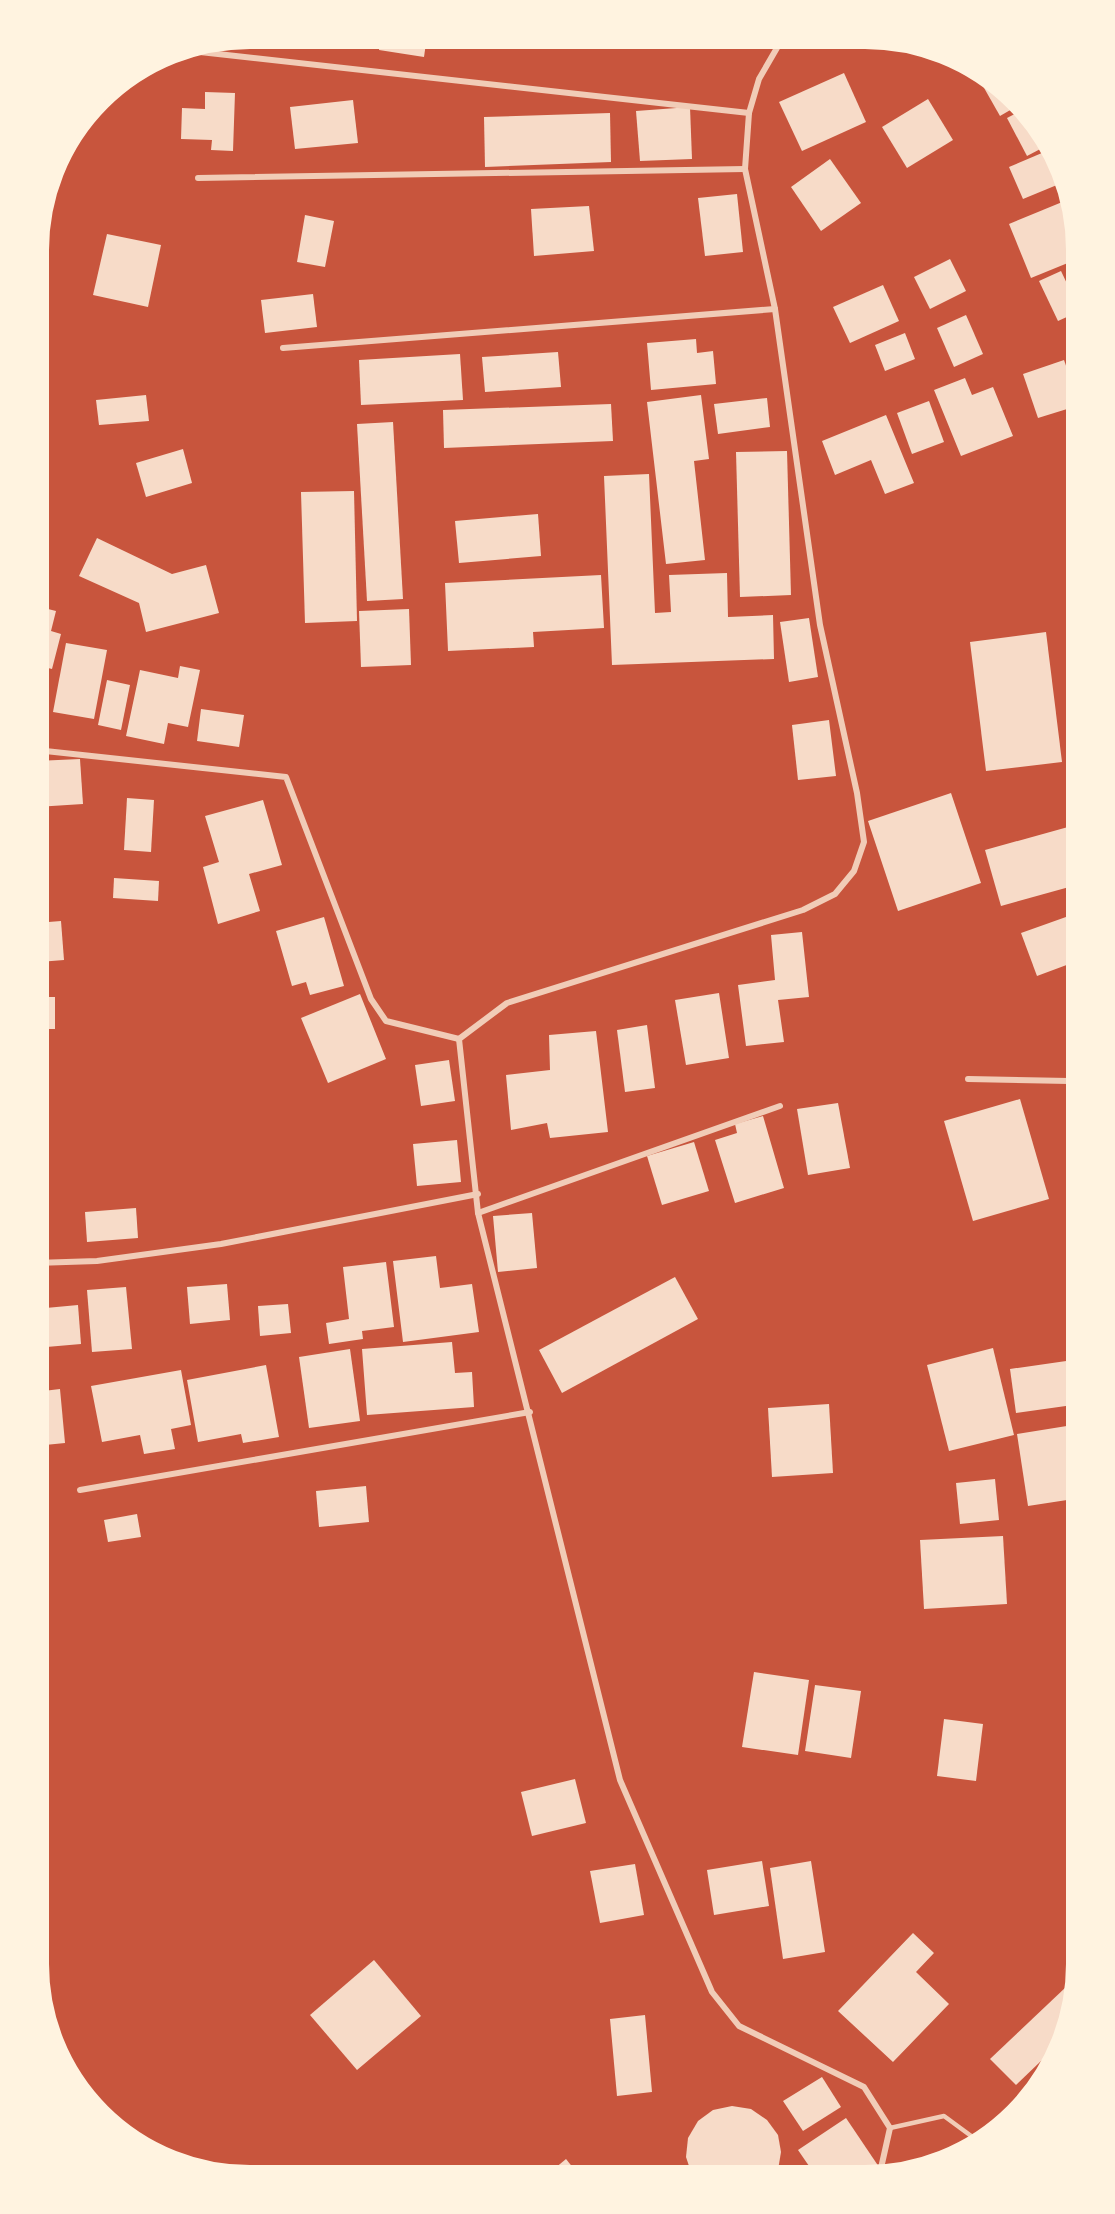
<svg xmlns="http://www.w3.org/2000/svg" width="1115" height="2214" font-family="'Golos Text',sans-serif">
  <rect width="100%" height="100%" fill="#c8553d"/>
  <!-- building -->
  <g fill="#f7dbc8">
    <path d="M265,35H301V41L264,37Z"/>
    <path d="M381,35L427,36L424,57L379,50Z"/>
    <path d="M975,72L1007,88L1019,105L1000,116Z"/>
    <path d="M844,73L866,122L802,151L779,102Z"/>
    <path d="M205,92L235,93L233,151L211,150L212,140L181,139L182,108L205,109Z"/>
    <path d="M928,99L953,140L907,168L882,127Z"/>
    <path d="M353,100L358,143L295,149L290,107Z"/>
    <path d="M690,107L692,159L640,161L636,111Z"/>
    <path d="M1022,110L1046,146L1027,156L1007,118Z"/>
    <path d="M610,113L611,162L485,167L484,117Z"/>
    <path d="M1049,150L1069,180L1023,199L1009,167Z"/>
    <path d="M830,159L861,203L821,231L791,187Z"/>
    <path d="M737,194L743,252L705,256L698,198Z"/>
    <path d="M1072,198L1080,258L1031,278L1009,224Z"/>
    <path d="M589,206L594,251L534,256L531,209Z"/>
    <path d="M305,215L334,221L325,267L297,262Z"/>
    <path d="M107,234L161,245L148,307L93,295Z"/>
    <path d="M950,259L966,291L930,309L914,277Z"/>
    <path d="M1061,271L1080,311L1058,321L1039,281Z"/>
    <path d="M883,285L899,321L850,343L833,307Z"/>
    <path d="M313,294L317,327L265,333L261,300Z"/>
    <path d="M966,315L983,354L954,367L937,328Z"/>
    <path d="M905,333L915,359L885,371L875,345Z"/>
    <path d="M696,339L697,353L713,351L716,384L651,390L647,343Z"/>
    <path d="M558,352L561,387L485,392L482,357Z"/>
    <path d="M460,354L463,400L361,405L359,360Z"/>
    <path d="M1064,360L1080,405L1038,418L1023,374Z"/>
    <path d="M965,378L972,395L993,387L1013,436L961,456L934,390Z"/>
    <path d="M146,395L149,421L99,425L96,400Z"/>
    <path d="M701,395L709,459L694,461L705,560L666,564L647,402Z"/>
    <path d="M767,398L770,427L718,434L714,404Z"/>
    <path d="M929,401L944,442L912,454L897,413Z"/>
    <path d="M611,404L613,441L444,448L443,410Z"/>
    <path d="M886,415L914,483L885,494L871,460L835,475L822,441Z"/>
    <path d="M393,422L403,599L367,601L357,424Z"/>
    <path d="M183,449L192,483L146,497L136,463Z"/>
    <path d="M787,451L791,595L740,597L736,452Z"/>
    <path d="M649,474L655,613L671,612L669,575L727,573L728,617L773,615L774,659L612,665L604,476Z"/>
    <path d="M354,491L357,621L305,623L301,492Z"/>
    <path d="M538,514L541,556L459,563L455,521Z"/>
    <path d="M97,538L172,574L206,565L219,613L146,632L139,603L79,576Z"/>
    <path d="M601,575L604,628L533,632L534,647L448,651L445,583Z"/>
    <path d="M36,606L56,611L51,631L61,634L52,669L36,665Z"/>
    <path d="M409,609L411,665L361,667L359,611Z"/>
    <path d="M809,618L818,677L789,682L780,622Z"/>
    <path d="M1046,632L1062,762L986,771L970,642Z"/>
    <path d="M66,643L107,650L94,719L53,712Z"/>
    <path d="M180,666L200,670L188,727L168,723L164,744L126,736L140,670L178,678Z"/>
    <path d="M107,680L130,685L121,730L98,725Z"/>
    <path d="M201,709L244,715L239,747L197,741Z"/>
    <path d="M829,720L836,776L798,780L792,725Z"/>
    <path d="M80,759L83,804L36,807V761Z"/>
    <path d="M951,793L981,883L898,911L868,821Z"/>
    <path d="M127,798L154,800L151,852L124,850Z"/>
    <path d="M263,800L282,865L249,874L260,911L218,924L203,867L219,862L205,816Z"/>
    <path d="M1068,827L1080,872V884L1001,906L985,850Z"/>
    <path d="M114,878L159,881L158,901L113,898Z"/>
    <path d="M1080,912V960L1037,976L1021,933Z"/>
    <path d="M324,917L344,986L310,995L306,982L292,986L276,931Z"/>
    <path d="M61,921L64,960L39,962L36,923Z"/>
    <path d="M802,932L809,997L778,1000L784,1042L746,1046L738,985L775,980L771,935Z"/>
    <path d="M719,993L729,1058L686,1065L675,1000Z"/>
    <path d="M360,994L386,1059L328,1083L301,1018Z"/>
    <path d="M36,997H55V1029H35Z"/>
    <path d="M647,1025L655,1088L625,1092L617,1030Z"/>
    <path d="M596,1031L608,1132L550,1138L547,1123L511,1130L506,1075L550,1070L549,1035Z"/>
    <path d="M449,1060L455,1101L421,1106L415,1065Z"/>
    <path d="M1020,1099L1049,1199L973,1221L944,1121Z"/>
    <path d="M838,1103L850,1168L808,1175L797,1109Z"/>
    <path d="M763,1116L784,1188L735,1203L715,1140L737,1133L735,1124Z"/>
    <path d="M457,1140L461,1182L417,1186L413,1144Z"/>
    <path d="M694,1142L709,1191L662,1205L647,1156Z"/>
    <path d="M136,1208L138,1238L87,1242L85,1212Z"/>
    <path d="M532,1213L537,1268L498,1272L493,1216Z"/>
    <path d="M436,1256L440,1288L472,1284L479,1332L403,1342L393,1261Z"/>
    <path d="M386,1262L394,1327L362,1331L363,1339L329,1344L326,1323L349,1319L343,1267Z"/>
    <path d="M675,1277L698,1319L562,1393L539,1350Z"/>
    <path d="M227,1284L230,1320L190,1324L187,1287Z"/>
    <path d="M126,1287L132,1349L92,1352L87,1290Z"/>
    <path d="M288,1304L291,1333L260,1336L258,1306Z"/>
    <path d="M78,1305L81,1344L35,1348V1309Z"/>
    <path d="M452,1342L455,1373L472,1372L474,1407L367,1415L362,1349Z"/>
    <path d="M993,1348L1014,1435L949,1451L927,1365Z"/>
    <path d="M350,1349L360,1421L309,1428L299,1357Z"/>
    <path d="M1080,1359V1404L1016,1413L1010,1369Z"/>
    <path d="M266,1365L279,1437L243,1443L241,1434L198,1442L187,1380Z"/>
    <path d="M181,1370L191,1425L171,1429L175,1449L144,1454L140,1435L102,1442L91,1386Z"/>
    <path d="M60,1389L65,1443L35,1446V1392Z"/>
    <path d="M829,1404L833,1473L772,1477L768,1408Z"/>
    <path d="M1073,1425L1080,1469V1498L1028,1506L1017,1434Z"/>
    <path d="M995,1479L999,1520L960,1524L956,1483Z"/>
    <path d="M366,1486L369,1522L319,1527L316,1491Z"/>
    <path d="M137,1514L141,1537L108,1542L104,1520Z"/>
    <path d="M1003,1536L1007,1604L924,1609L920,1540Z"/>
    <path d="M754,1672L809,1680L798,1755L742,1747Z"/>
    <path d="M815,1685L861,1691L851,1758L805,1751Z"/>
    <path d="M944,1719L983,1724L976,1781L937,1776Z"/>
    <path d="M575,1779L586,1823L532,1836L521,1792Z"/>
    <path d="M762,1861L769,1906L714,1915L707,1870Z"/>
    <path d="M811,1861L825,1952L783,1959L770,1868Z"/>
    <path d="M635,1864L644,1915L600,1923L590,1871Z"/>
    <path d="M913,1933L934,1953L916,1972L949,2004L893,2062L838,2011Z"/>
    <path d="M374,1960L421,2016L357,2070L310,2015Z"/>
    <path d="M1066,1987L1076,1997L1066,2037L1016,2085L990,2059Z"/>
    <path d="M645,2015L652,2092L617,2096L610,2019Z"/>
    <path d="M822,2077L841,2107L803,2131L783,2101Z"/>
    <path d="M732,2106L751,2109L767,2120L778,2135L781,2152L778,2170L772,2179H695L692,2175L686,2157L688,2138L698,2121L713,2110Z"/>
    <path d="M846,2118L879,2167L860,2179H818L798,2150Z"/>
    <path d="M566,2159L582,2179H542Z"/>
  </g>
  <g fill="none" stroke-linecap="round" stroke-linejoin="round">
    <!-- service -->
    <g stroke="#f1ccb7" stroke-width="4.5">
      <path d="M1017,2113L1047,2075"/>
      <path d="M890,2128L944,2116L978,2141L990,2139"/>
    </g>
    <!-- minor -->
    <g stroke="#f1ccb7" stroke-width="6">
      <path d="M765,38L781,41"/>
      <path d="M786,38L781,41L759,79L749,113L745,169L775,309L820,625L857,793L864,842L854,871L835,894L803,910L507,1003L459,1039L478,1213L620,1780L712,1992L739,2026L864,2087L890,2128L879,2177"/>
      <path d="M191,51L749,113"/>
      <path d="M198,178L745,169"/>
      <path d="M283,348L775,309"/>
      <path d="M36,750L286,777L371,999L386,1021L459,1039"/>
      <path d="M968,1079L1069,1081L1080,1078"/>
      <path d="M478,1213L780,1106"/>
      <path d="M35,1263L97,1261L221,1244L478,1194"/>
      <path d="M80,1490L530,1412"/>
    </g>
  </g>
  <!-- crop -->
  <path d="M0 0H1115V2214H0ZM250 45H865A205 205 0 0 1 1070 250V1964A205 205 0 0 1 865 2169H250A205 205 0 0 1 45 1964V250A205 205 0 0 1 250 45Z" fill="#fff3e0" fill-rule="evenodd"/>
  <path fill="none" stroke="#fff3e0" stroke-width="8" d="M250 45H865A205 205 0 0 1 1070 250V1964A205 205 0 0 1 865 2169H250A205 205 0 0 1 45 1964V250A205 205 0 0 1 250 45Z"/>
</svg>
